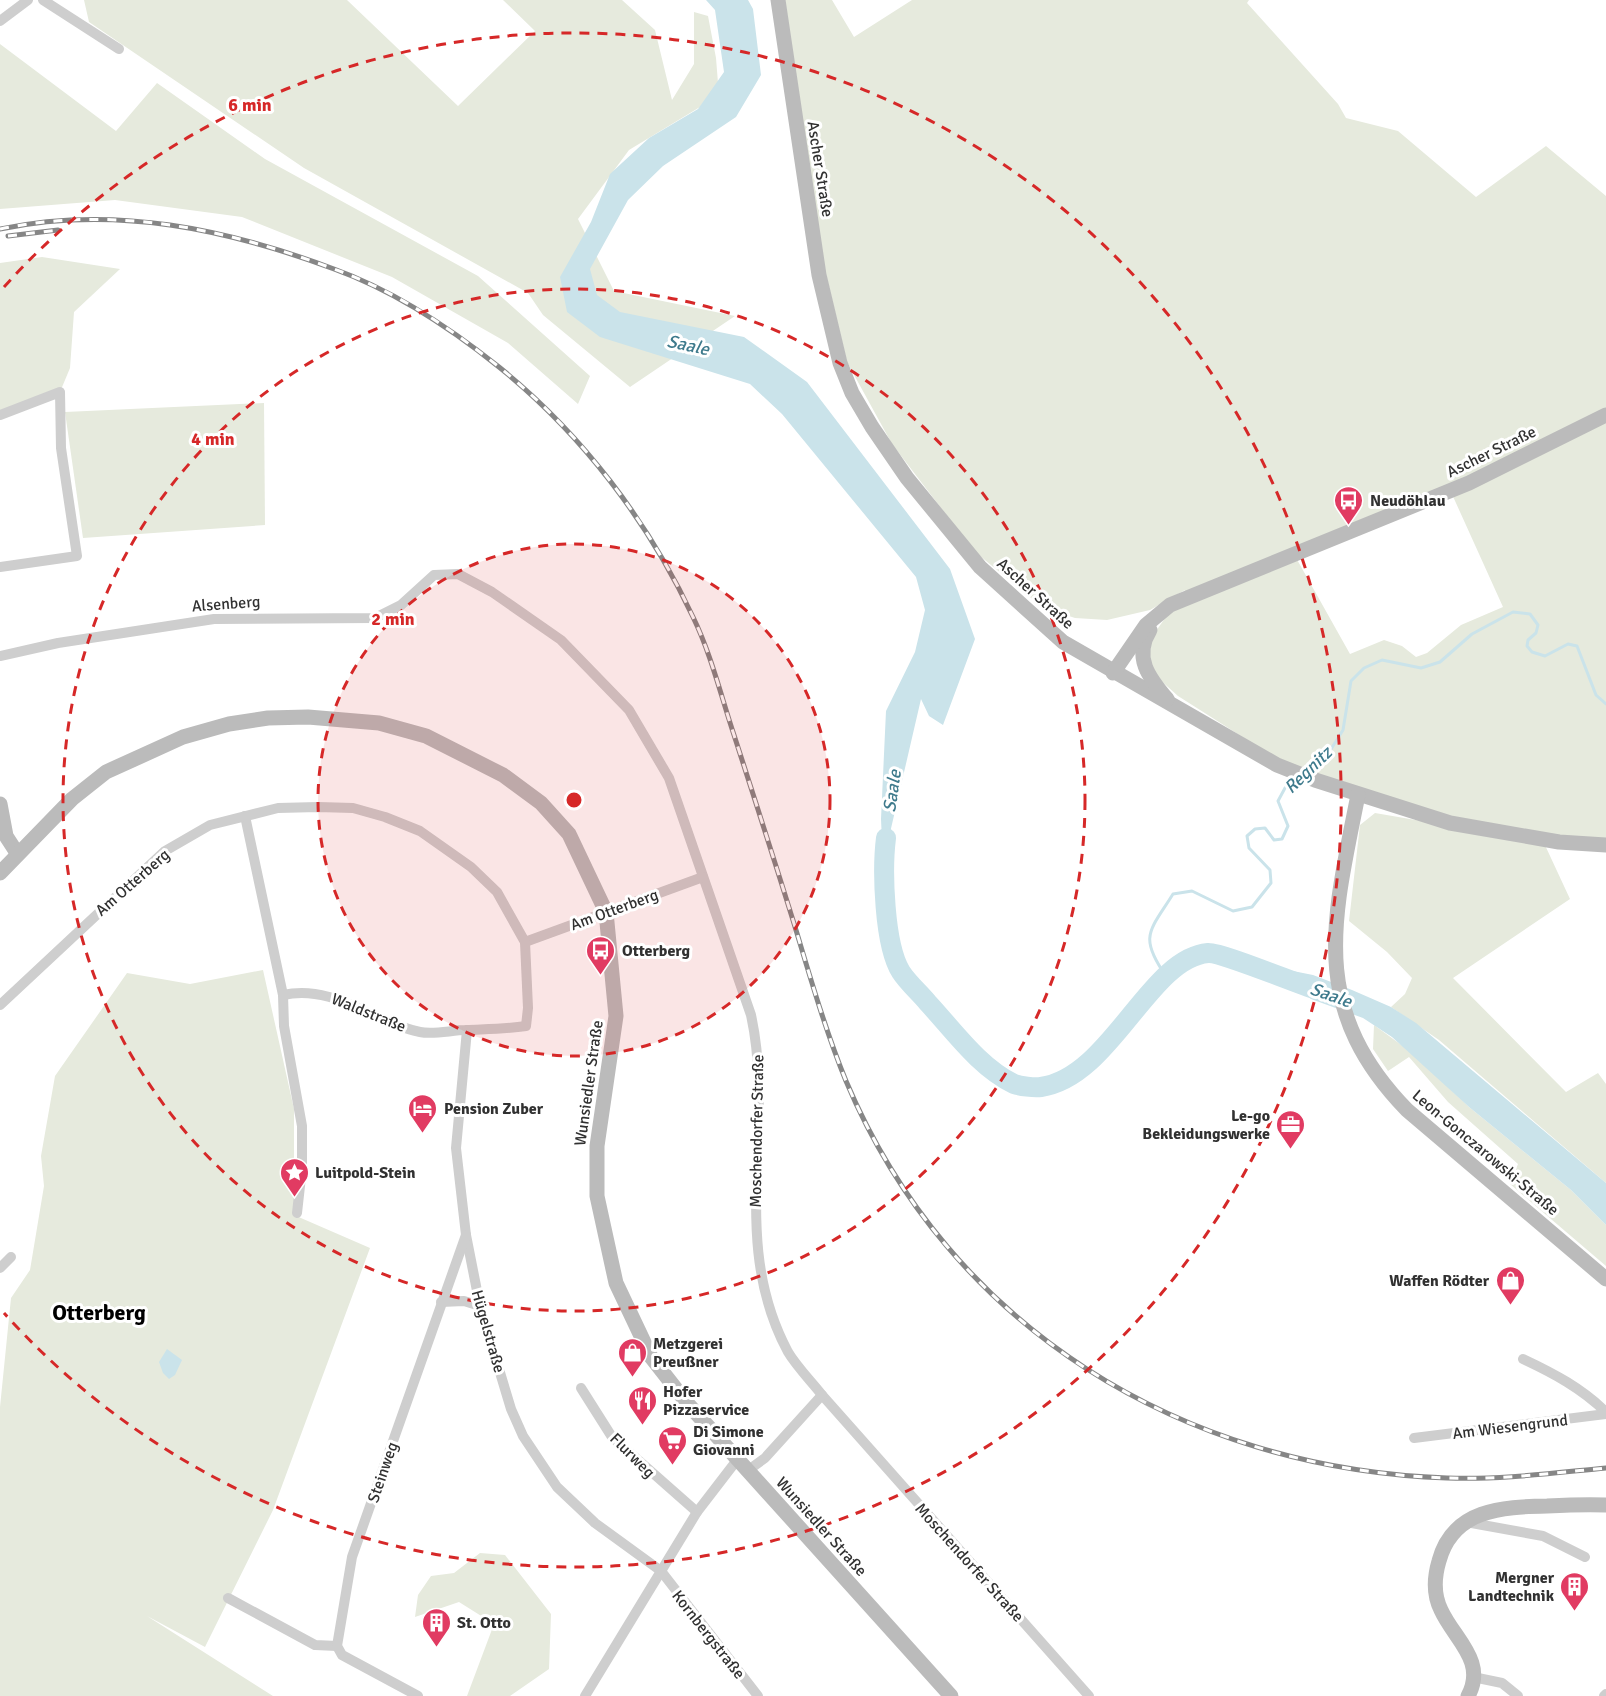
<svg xmlns="http://www.w3.org/2000/svg" width="1606" height="1696" font-family="Signika,sans-serif">
  <rect width="100%" height="100%" fill="#fff"/>
  <!-- green -->
  <g fill="#e6eadd" fill-rule="evenodd">
    <path d="M84,0H347L458,106L535,31L503,0H622L655,30L672,100L694,64V12L708,16L716,58L718,83L700,107L629,150L578,219L614,291L735,316L630,387L543,315L528,293L304,168L89,22Z"/>
    <path d="M785,0H832L854,37L912,0H1249L1247,3L1338,104L1346,118L1398,131L1476,197L1546,146L1606,196V842L1544,843L1570,899L1453,978L1566,1092L1598,1073L1606,1084V1183L1439,1040L1391,1007L1405,994L1412,978L1387,952L1349,921L1360,825L1375,813L1474,830L1285,764L1178,696L1148,669L1151,638L1185,590L1150,610L1107,620L1075,618L1042,607L974,551L892,444L847,362L825,270ZM1451,492L1503,607L1461,625L1427,653L1416,657L1402,646L1384,640L1350,654L1295,556Z"/>
    <path d="M0,44L116,131L157,83L265,159L478,276L590,376L578,404L508,343L392,277L242,217L115,200L0,209Z"/>
    <path d="M42,257L120,269L74,312L70,368L60,392L0,414V263Z"/>
    <path d="M264,403L265,525L83,538L65,412Z"/>
    <path d="M263,970L294,1109V1215L370,1248L273,1510L205,1647L147,1616L273,1696H0V1407L11,1298L30,1270L44,1186L41,1156L55,1076L127,973L190,984Z"/>
    <path d="M1374,1025L1411,1052L1469,1107L1571,1190L1606,1225V1266L1510,1184L1518,1164L1448,1102L1409,1057L1388,1071L1373,1049Z"/>
    <path d="M480,1553L505,1555L551,1614L549,1669L510,1696H467L494,1624L459,1602L415,1617L418,1595L431,1576L454,1573Z"/>
  </g>
  <!-- water -->
  <g fill="#cae3ea">
    <path d="M706,0H748L753,9L761,75L736,117L663,166L628,200L590,269L597,295L620,312L744,337L807,382L950,569L975,639L943,725L929,716L921,699L883,863L881,819L886,711L915,652L925,610L916,577L782,414L750,384L600,337L567,312L560,277L591,222L610,174L649,138L698,109L724,72L715,10Z"/>
    <path d="M1278,968L1313,975L1352,990L1391,1007L1416,1023L1606,1183V1225L1571,1190L1469,1107L1392,1037L1363,1018L1311,999Z"/>
    <path d="M167,1349L182,1360L175,1375L169,1379L163,1373L159,1362Z"/>
  </g>
  <g fill="none" stroke-linecap="round" stroke-linejoin="round">
    <!-- stream -->
    <g stroke="#cae3ea" stroke-width="3">
      <path d="M1307,771L1328,754L1343,730L1351,681L1364,668L1382,660L1421,668L1440,662L1472,634L1513,612L1530,614L1538,625L1536,633L1528,640L1527,646L1532,652L1545,656L1568,644L1577,646L1596,695L1606,704"/>
      <path d="M1166,976C1138,936 1150,931 1173,894L1192,891L1233,911L1252,907L1271,883L1270,870L1249,848L1247,836L1255,829L1265,828L1274,840L1282,839L1288,826L1278,801L1285,788L1297,779"/>
    </g>
    <!-- river -->
    <path stroke="#cae3ea" stroke-width="20" d="M886,838C882,870 884,945 901,972C908,983 920,993 928,1003C954,1031 979,1067 1014,1084C1020,1086 1034,1088 1041,1087C1111,1077 1149,958 1208,953C1221,952 1300,985 1320,991"/>
    <!-- street -->
    <g stroke="#cecece" stroke-width="10">
      <path d="M43,0L119,49"/>
      <path d="M0,21L28,0"/>
      <path d="M0,415L60,392L61,448L77,556L0,567"/>
      <path d="M0,656L58,643L214,619L375,618L401,605L434,575L458,574L492,592L561,640L629,710L669,778L751,1015C776,1130 728,1240 788,1352C797,1367 811,1381 822,1395L1089,1696"/>
      <path d="M245,816L283,995L284,1026L302,1126V1168L297,1213"/>
      <path d="M525,942L703,877"/>
      <path d="M0,1005L165,851L210,825L278,808L318,807L353,808L385,817L420,831L471,867L497,892L525,942L528,1008L526,1026C506,1029 487,1029 466,1030C452,1030 434,1035 420,1032C372,1022 335,984 283,995"/>
      <path d="M467,1030L456,1148L466,1235L480,1306L511,1409L523,1436L557,1487L595,1523L661,1571L758,1696"/>
      <path d="M0,1268L11,1257"/>
      <path d="M441,1302L464,1301L480,1306"/>
      <path d="M1523,1359C1555,1374 1581,1388 1606,1412"/>
      <path d="M581,1388L612,1437L697,1512"/>
      <path d="M1414,1438L1606,1414"/>
      <path d="M747,1471L765,1458L822,1395"/>
      <path d="M1466,1522L1543,1536L1585,1557"/>
      <path d="M228,1598L315,1645L337,1646"/>
      <path d="M1473,1677L1502,1683L1518,1696"/>
      <path d="M418,1696L342,1655L337,1646L352,1557L466,1235"/>
      <path d="M585,1696L697,1512L737,1460"/>
      <path d="M1604,1696L1606,1694"/>
    </g>
    <!-- secondary -->
    <g stroke="#bbb" stroke-width="15">
      <path d="M778,0L819,275L840,363L852,393L872,427L907,478L980,567L1063,642L1277,765L1315,780L1450,823L1559,842L1606,845"/>
      <path d="M1150,630C1133,657 1149,678 1167,699"/>
      <path d="M1113,673L1146,625L1170,605L1469,483L1606,415"/>
      <path d="M1358,795C1333,920 1308,1008 1407,1110L1606,1279"/>
      <path d="M0,804L6,836L17,853"/>
      <path d="M0,873L72,799L106,772L183,737L229,724L268,718L308,717L379,723L426,736L503,775L541,803L569,834L606,912L616,1016L597,1146V1196L616,1283L651,1357L687,1403L951,1696"/>
      <path d="M1468,1696C1487,1661 1454,1639 1441,1610C1433,1594 1434,1578 1439,1561C1453,1509 1502,1507 1547,1506C1566,1505 1586,1504 1606,1505"/>
    </g>
    <defs>
      <g id="rail">
        <path d="M0,229C115,205 227,229 334,269C395,291 449,327 499,367C582,434 648,521 693,617C711,654 721,696 734,735C755,800 776,865 796,930C811,980 826,1032 846,1081C950,1328 1183,1469 1447,1478C1500,1480 1553,1473 1606,1468"/>
        <path d="M8,236L58,230"/>
      </g>
    </defs>
    <!-- rail casing -->
    <use href="#rail" stroke="#868686" stroke-width="5"/>
    <!-- rail -->
    <use href="#rail" stroke="#fff" stroke-width="3" stroke-dasharray="9" stroke-linecap="butt"/>
  </g>
  <!-- distance rings -->
  <circle cx="574" cy="800" r="256" fill="#d62828" fill-opacity=".12"/>
  <g fill="none" stroke="#d62828" stroke-width="3" stroke-dasharray="10 8">
    <circle cx="574" cy="800" r="256"/>
    <circle cx="574" cy="800" r="511"/>
    <path d="M4 287A767 767 0 1 1 4 1313"/>
  </g>
  <!-- icons -->
  <defs>
    <symbol id="bus-pin" viewBox="-11 -11 22 30"><path d="M0 17L-7.5 6A9.5 9.5 0 1 1 7.5 6Z" fill="#e13b62" stroke="#fff"/><path d="M-5-6H5V4H4V6H2V4H-2V6H-4V4H-5ZM-3.5-4V0h7V-4ZM-3.5 1.2v1.5H-2V1.2ZM2 1.2v1.5H3.5V1.2Z" fill="#fff"/></symbol>
    <symbol id="hotel-pin" viewBox="-11 -11 22 30"><path d="M0 17L-7.5 6A9.5 9.5 0 1 1 7.5 6Z" fill="#e13b62" stroke="#fff"/><path d="M-6-4.5h1.5V1H6V5H4.5V3h-9V5H-6ZM-4 0a1.8 1.8 0 1 1 3.6 0ZM.5 0V-2.5h3Q6-2.5 6 0Z" fill="#fff"/></symbol>
    <symbol id="office-pin" viewBox="-11 -11 22 30"><path d="M0 17L-7.5 6A9.5 9.5 0 1 1 7.5 6Z" fill="#e13b62" stroke="#fff"/><path d="M-6-3h4V-5.5h4V-3h4V5H-6ZM-1-4.5V-3h2v-1.5ZM-6 0V1H6V0Z" fill="#fff"/></symbol>
    <symbol id="sight-pin" viewBox="-11 -11 22 30"><path d="M0 17L-7.5 6A9.5 9.5 0 1 1 7.5 6Z" fill="#e13b62" stroke="#fff"/><path d="M0-6L1.8-2.2L6-1.7L2.9 1.2L3.7 5.4L0 3.3L-3.7 5.4L-2.9 1.2L-6-1.7L-1.8-2.2Z" fill="#fff"/></symbol>
    <symbol id="shop-pin" viewBox="-11 -11 22 30"><path d="M0 17L-7.5 6A9.5 9.5 0 1 1 7.5 6Z" fill="#e13b62" stroke="#fff"/><path d="M-5-2.5h2.3a2.7 3.5 0 0 1 5.4 0H5L5.5 6h-11ZM-1.5-2.5h3a1.5 2.3 0 0 0-3 0Z" fill="#fff"/></symbol>
    <symbol id="restaurant-pin" viewBox="-11 -11 22 30"><path d="M0 17L-7.5 6A9.5 9.5 0 1 1 7.5 6Z" fill="#e13b62" stroke="#fff"/><path d="M-5-6h1v4h1v-4h1v4h1v-4h1v5L-1.5 .5V6h-2V.5L-5-1ZM5-6V6H3V1.5H1.5Q1.5-4 5-6Z" fill="#fff"/></symbol>
    <symbol id="supermarket-pin" viewBox="-11 -11 22 30"><path d="M0 17L-7.5 6A9.5 9.5 0 1 1 7.5 6Z" fill="#e13b62" stroke="#fff"/><path d="M-6-5.5h2.5l.6 2H6L4.5 2H-2.5L-4.4-4H-6ZM-1.5 3.2a1.3 1.3 0 1 0 .1 0ZM3 3.2a1.3 1.3 0 1 0 .1 0Z" fill="#fff"/></symbol>
    <symbol id="building-pin" viewBox="-11 -11 22 30"><path d="M0 17L-7.5 6A9.5 9.5 0 1 1 7.5 6Z" fill="#e13b62" stroke="#fff"/><path d="M-4-6H4V6H1V3H-1V6H-4ZM-2.5-4.3h1.7v1.8h-1.7ZM.8-4.3h1.7v1.8H.8ZM-2.5-1h1.7V.8h-1.7ZM.8-1h1.7V.8H.8Z" fill="#fff"/></symbol>
  </defs>
  <g fill-rule="evenodd">
    <use href="#bus-pin" x="1332" y="484" width="33" height="45"/>
    <use href="#bus-pin" x="584" y="934" width="33" height="45"/>
    <use href="#hotel-pin" x="406" y="1092" width="33" height="45"/>
    <use href="#office-pin" x="1274" y="1108" width="33" height="45"/>
    <use href="#sight-pin" x="278" y="1156" width="33" height="45"/>
    <use href="#shop-pin" x="1494" y="1264" width="33" height="45"/>
    <use href="#shop-pin" x="616" y="1336" width="33" height="45"/>
    <use href="#restaurant-pin" x="626" y="1384" width="33" height="45"/>
    <use href="#supermarket-pin" x="656" y="1424" width="33" height="45"/>
    <use href="#building-pin" x="1558" y="1570" width="33" height="45"/>
    <use href="#building-pin" x="420" y="1606" width="33" height="45"/>
  </g>
  <g text-anchor="middle" stroke-width="6" stroke-linejoin="round" paint-order="stroke">
    <!-- street labels -->
    <g font-size="16" fill="#313131" stroke="#fff">
      <text transform="translate(821 169) rotate(81)" y="6">Ascher Straße</text>
      <text transform="translate(1491 451) rotate(-26)" y="6">Ascher Straße</text>
      <text transform="translate(1036 593) rotate(42)" y="6">Ascher Straße</text>
      <text transform="translate(226 603) rotate(-4)" y="6">Alsenberg</text>
      <text transform="translate(132 882) rotate(-41)" y="6">Am Otterberg</text>
      <text transform="translate(614 909) rotate(-20)" y="6">Am Otterberg</text>
      <text transform="translate(369 1012) rotate(22)" y="6">Waldstraße</text>
      <text transform="translate(588 1083) rotate(-82)" y="6">Wunsiedler Straße</text>
      <text transform="translate(756 1131) rotate(-89)" y="6">Moschendorfer Straße</text>
      <text transform="translate(1486 1152) rotate(40)" y="6">Leon-Gonczarowski-Straße</text>
      <text transform="translate(489 1331) rotate(74)" y="6">Hügelstraße</text>
      <text transform="translate(1510 1426) rotate(-7)" y="6">Am Wiesengrund</text>
      <text transform="translate(633 1455) rotate(45)" y="6">Flurweg</text>
      <text transform="translate(382 1472) rotate(-71)" y="6">Steinweg</text>
      <text transform="translate(822 1526) rotate(48)" y="6">Wunsiedler Straße</text>
      <text transform="translate(970 1562) rotate(48)" y="6">Moschendorfer Straße</text>
      <text transform="translate(709 1634) rotate(52)" y="6">Kornbergstraße</text>
    </g>
    <!-- poi labels -->
    <g font-size="16" font-weight="bold" fill="#313131" stroke="#fff" text-anchor="start">
      <text x="1370" y="506">Neudöhlau</text>
      <text x="622" y="956">Otterberg</text>
      <text x="444" y="1114">Pension Zuber</text>
      <text x="1270" y="1121" text-anchor="end">Le-go<tspan x="1270" dy="18">Bekleidungswerke</tspan></text>
      <text x="315" y="1178">Luitpold-Stein</text>
      <text x="1489" y="1286" text-anchor="end">Waffen Rödter</text>
      <text x="653" y="1349">Metzgerei<tspan x="653" dy="18">Preußner</tspan></text>
      <text x="663" y="1397">Hofer<tspan x="663" dy="18">Pizzaservice</tspan></text>
      <text x="693" y="1437">Di Simone<tspan x="693" dy="18">Giovanni</tspan></text>
      <text x="1554" y="1583" text-anchor="end">Mergner<tspan x="1554" dy="18">Landtechnik</tspan></text>
      <text x="457" y="1628">St. Otto</text>
    </g>
    <!-- water labels -->
    <g font-size="18" font-style="italic" fill="#3e7a8c" stroke="#fff">
      <text transform="translate(688 345) rotate(12)" y="6">Saale</text>
      <text transform="translate(1308 770) rotate(-44)" y="6">Regnitz</text>
      <text transform="translate(892 791) rotate(-82)" y="6">Saale</text>
      <text transform="translate(1331 995) rotate(19)" y="6">Saale</text>
    </g>
    <!-- district labels -->
    <g font-size="22" font-weight="bold" fill="#000" stroke="#fff">
      <text x="99" y="1320">Otterberg</text>
    </g>
  </g>
  <circle cx="574" cy="800" r="9" fill="#d62828" stroke="#fff" stroke-width="3"/>
  <g font-size="18" text-anchor="middle" font-weight="bold" fill="#d62828" stroke="#fff" stroke-width="6" stroke-linejoin="round" paint-order="stroke">
    <text x="250" y="111">6 min</text>
    <text x="213" y="445">4 min</text>
    <text x="393" y="625">2 min</text>
  </g>
</svg>
